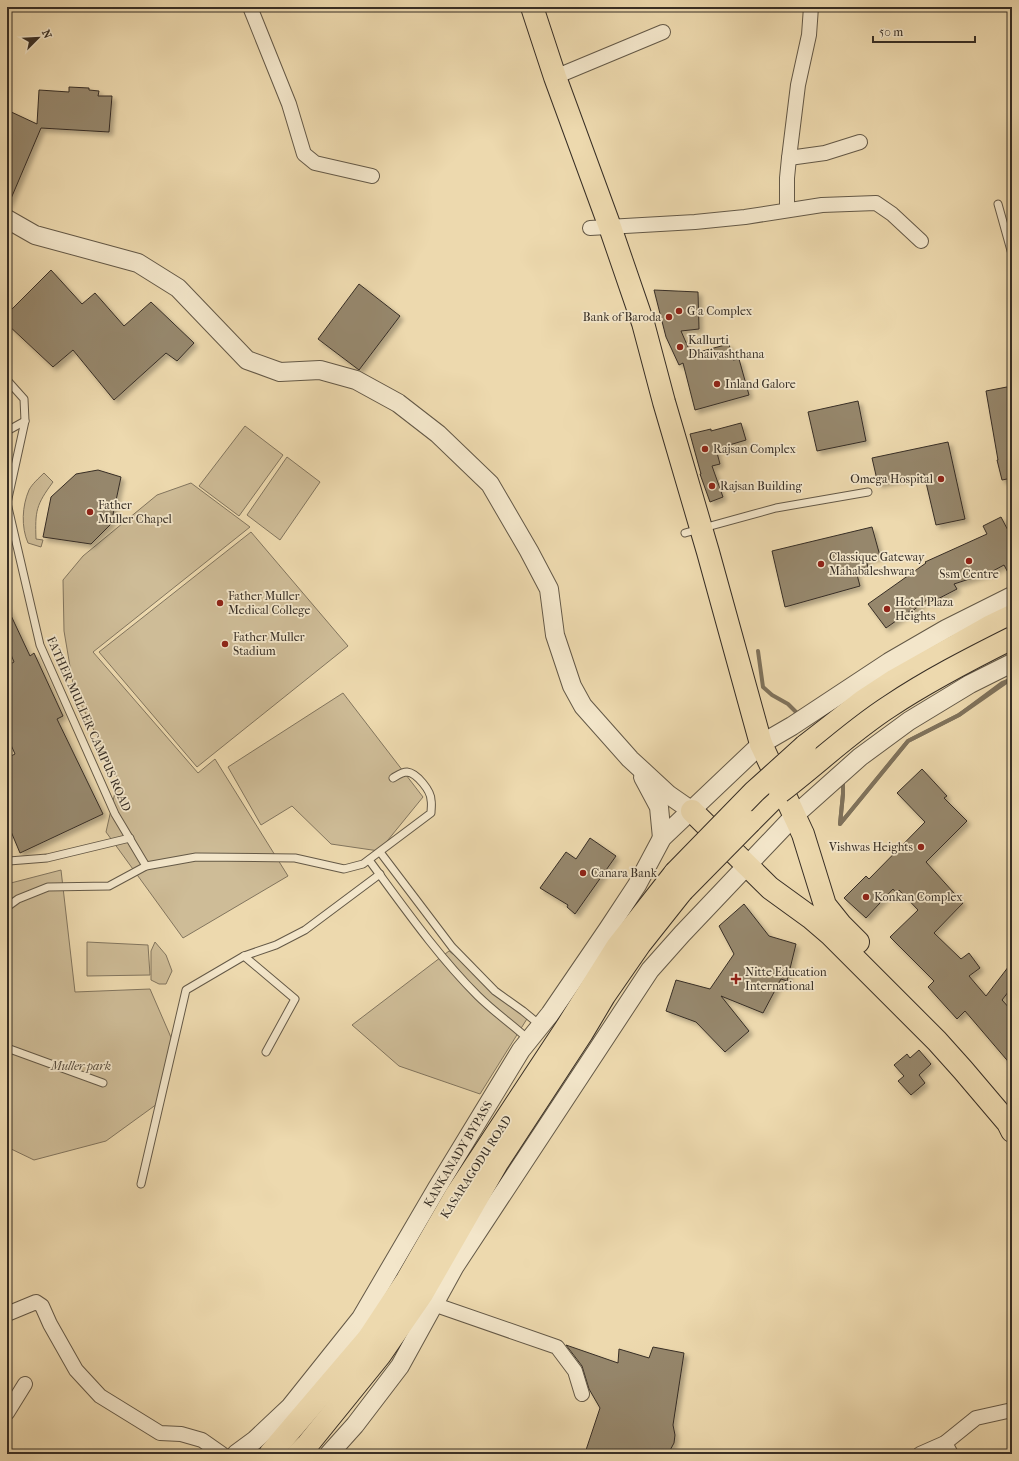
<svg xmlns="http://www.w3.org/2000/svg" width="1019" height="1461" font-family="'IM FELL French Canon',serif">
  <defs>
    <filter id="shadow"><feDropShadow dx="3.5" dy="3.5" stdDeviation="2" flood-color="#0004"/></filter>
  </defs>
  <rect width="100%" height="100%" fill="#edd9ae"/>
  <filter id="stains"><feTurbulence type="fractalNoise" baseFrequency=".005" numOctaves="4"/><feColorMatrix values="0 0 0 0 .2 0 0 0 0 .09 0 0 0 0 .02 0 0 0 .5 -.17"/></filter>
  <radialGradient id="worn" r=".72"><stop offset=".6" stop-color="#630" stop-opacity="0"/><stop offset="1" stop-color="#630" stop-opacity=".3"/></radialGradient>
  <!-- green -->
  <g fill="#cebc97" stroke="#82755e">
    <path d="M245,426L283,455L239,516L199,486Z"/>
    <path d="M287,457L320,482L280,540L247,515Z"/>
    <path d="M44,473L53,482C36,505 35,511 36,539L43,540L41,547L28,543C21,527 22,506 29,490C32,484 39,478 44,473Z"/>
    <path d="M191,483L250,527L93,652L198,773L215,759L288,876L183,938L106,832L118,779L74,690L64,631L63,580L83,556L157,495Z"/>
    <path d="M251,532L348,646L197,767L99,652Z"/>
    <path d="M343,693L423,797L379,851L331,844L292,806L261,825L228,767Z"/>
    <path d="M61,870L75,992L150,989L173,1042L157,1104L106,1141L34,1160L7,1147V1121L10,1116L7,1111V884Z"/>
    <path d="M87,942L148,945L150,975L87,976Z"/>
    <path d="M155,942L166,955L172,971L166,984H159L151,980V951Z"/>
    <path d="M449,951L530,1014L480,1094L399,1066L352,1025Z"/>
  </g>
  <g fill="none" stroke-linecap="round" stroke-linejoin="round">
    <!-- stream -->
    <g stroke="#7f725b" stroke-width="4">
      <path d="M758,651L763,687L772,695L788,704L796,712"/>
      <path d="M843,780V794L840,824L908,741L959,715L1002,683L1012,679"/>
      <path d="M843,781V794L840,824L908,741L959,715L1012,678"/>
    </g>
  </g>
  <!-- building -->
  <g fill="#96876c" stroke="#372e25" filter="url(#shadow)">
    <path d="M69,87L89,88V90L99,91L98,96H112L109,132L41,128L7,208V110L37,124L39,90L69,92Z"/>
    <path d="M51,270L82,304L95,293L124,326L151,302L194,343L177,361L166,353L114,400L73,350L53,367L7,324V314Z"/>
    <path d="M359,284L400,316L359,370L318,339Z"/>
    <path d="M654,290L698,292L699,329L681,331L691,354L729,344L733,360L739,359L749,395L695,410L683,363L679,365L666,337Z"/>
    <path d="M1012,386V478L1002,480L997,460H998L986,391Z"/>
    <path d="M858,401L866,441L817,451L808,412Z"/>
    <path d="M741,423L746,440L716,449L720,464L712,466L723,497L710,502L700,474H701L690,434L711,429V431Z"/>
    <path d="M948,442L965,519L936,525L924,474L878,484L872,458Z"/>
    <path d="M98,470L121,477L111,524L91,544L43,537L51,497L76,474Z"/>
    <path d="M1001,517L1012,538V580L1004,565L991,572L954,584L957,589L930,603L928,599L911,612L910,611L886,628L868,604L926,563L925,562L987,534L983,526Z"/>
    <path d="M872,527L880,556L866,560L868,567L856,571L860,586L785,607L772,551Z"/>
    <path d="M7,607L30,656L34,653L63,716L57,719L103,814L20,853L7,822V758L15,754L7,736V666L14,662L7,645Z"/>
    <path d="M922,769L947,796L944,798L967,821L926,862L963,903L934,933L961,959L969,953L980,968L969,976L986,996L1012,962V987L1002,1000L1012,1011V1066L965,1011L957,1019L928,987L934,981L890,937L918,910L899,890L896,893L893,889L866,918L844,898L866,876L869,879L925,822L897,793Z"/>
    <path d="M590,838L616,856L575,914L567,907L568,905L540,888L566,852L576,859Z"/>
    <path d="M744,904L769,936L796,944L787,981L781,979L763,1013L721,996L749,1031L725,1052L696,1022L666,1011L676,980L710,989L734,954L719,926Z"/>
    <path d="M919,1050L931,1064L919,1075L925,1083L911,1095L898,1081L904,1076L894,1065L907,1054L910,1058Z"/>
    <path d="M566,1345L618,1363L619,1349L649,1358L653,1347L684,1353L673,1425L675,1435L674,1443L668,1454H592L585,1453L600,1408L589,1389L582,1366Z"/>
  </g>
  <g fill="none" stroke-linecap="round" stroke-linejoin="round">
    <defs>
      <g id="service">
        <path d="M998,204L1012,254"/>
        <path d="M7,380L24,399L25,421L7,503L40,645L115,814L146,866"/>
        <path d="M7,431L25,421"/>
        <path d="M685,533L776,508L868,492"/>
        <path d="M380,852L452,947L495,991L523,1011L540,1025"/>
        <path d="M7,859L9,861L47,858L130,838"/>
        <path d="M369,860C403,906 437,955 478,996C494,1012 513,1025 529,1040"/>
        <path d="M7,907L18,899L48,887L109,886L146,866L196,857L295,858L344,869L363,864L431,813C431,809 432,804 431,800C431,791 417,773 407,772C402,772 398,775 393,778"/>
        <path d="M244,956L295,999L266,1052"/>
        <path d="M7,1048L103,1083"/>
        <path d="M141,1184L186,990L244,956L276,945L305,930L380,874"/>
      </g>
      <g id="minor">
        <path d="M250,7L289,104L304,154L315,163L372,176"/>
        <path d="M555,77L663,32"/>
        <path d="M789,158L825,153L860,142"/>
        <path d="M787,210V178L789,158L798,85L809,35L811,7"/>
        <path d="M590,228L695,222L745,217L822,205L876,203L892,214L921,241"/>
        <path d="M433,1304L557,1347L575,1371L582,1394"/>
        <path d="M7,1314L36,1302L42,1306L50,1324L76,1370L100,1396L160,1433L181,1434L202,1440L222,1454"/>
        <path d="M7,1413L25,1384"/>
        <path d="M945,1443L951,1454"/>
        <path d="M920,1454L945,1443L976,1418L1012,1410"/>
      </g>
      <g id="tertiary">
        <path d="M7,219L35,235L138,263L178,288L247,360L280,372L320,370L356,380L398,403L438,434L490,484L529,551L549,589L555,635L572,686L583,706L630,759L669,795L692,811"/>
        <path d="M643,777L659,807L662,838"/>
        <path d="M236,1454L255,1440L290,1407L361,1318L437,1188L521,1050L550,1014L608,929L637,885L662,838L761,744L792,726L889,662L946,629L1012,596"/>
        <path d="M329,1454L355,1425L400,1366L455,1266L650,970L682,934L795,815L860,757L909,721L970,684L1012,663"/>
      </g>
      <path id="primary" d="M532,7L555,77L610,227L643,323L664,402L708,552L761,744"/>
      <g id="trunk">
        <path d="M761,744L803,834L825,905L841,925L858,942"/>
        <path d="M805,746L863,701L895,680L989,627L1012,616"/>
        <path d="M692,811L770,888L810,917L831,935L937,1041L963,1070L1008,1123L1012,1131"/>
        <path d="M750,822L780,792"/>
        <path d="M270,1454L368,1339L407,1280L456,1195L568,1025L617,947L675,873"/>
        <path d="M298,1454L308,1444L380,1355L422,1294L497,1163L582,1033L604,996L640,944L682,891"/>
      </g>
    </defs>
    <!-- service casing -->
    <use href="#service" stroke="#645947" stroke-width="9"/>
    <!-- minor casing -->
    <use href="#minor" stroke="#645947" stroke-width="16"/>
    <!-- tertiary casing -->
    <use href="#tertiary" stroke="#645947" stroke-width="20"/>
    <!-- primary casing -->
    <use href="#primary" stroke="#372e25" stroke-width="24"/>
    <!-- trunk casing -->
    <use href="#trunk" stroke="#372e25" stroke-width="24"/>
    <!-- service -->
    <use href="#service" stroke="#f3e6ca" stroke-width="7"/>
    <!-- minor -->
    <use href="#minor" stroke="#f3e6ca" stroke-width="14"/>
    <!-- tertiary -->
    <use href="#tertiary" stroke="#f3e6ca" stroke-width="18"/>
    <!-- primary -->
    <use href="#primary" stroke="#edd9ae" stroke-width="22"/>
    <!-- trunk -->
    <use href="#trunk" stroke="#edd9ae" stroke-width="22"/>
    <defs>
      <g id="trunk-bridge">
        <path d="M780,792C817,764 851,731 890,706C929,680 970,659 1012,638"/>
        <path d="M675,873L754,792L805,746"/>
        <path d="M682,891L750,822"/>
      </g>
    </defs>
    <!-- trunk-bridge casing -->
    <use href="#trunk-bridge" stroke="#372e25" stroke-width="24" stroke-linecap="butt"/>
    <!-- trunk-bridge -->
    <use href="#trunk-bridge" stroke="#edd9ae" stroke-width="22"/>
  </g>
  <!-- markers -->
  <g fill="#8f2418" stroke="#f3e6ca" stroke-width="1.5">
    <circle cx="679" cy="311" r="4"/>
    <circle cx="669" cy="317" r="4"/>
    <circle cx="680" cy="347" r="4"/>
    <circle cx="717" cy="384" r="4"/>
    <circle cx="705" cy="449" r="4"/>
    <circle cx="941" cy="479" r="4"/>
    <circle cx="712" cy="486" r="4"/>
    <circle cx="90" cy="512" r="4"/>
    <circle cx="969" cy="561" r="4"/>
    <circle cx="821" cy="564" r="4"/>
    <circle cx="220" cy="603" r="4"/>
    <circle cx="887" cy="609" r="4"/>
    <circle cx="225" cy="644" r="4"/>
    <circle cx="921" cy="847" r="4"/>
    <circle cx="583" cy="873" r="4"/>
    <circle cx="866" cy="897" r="4"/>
    <path d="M734 973h4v4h4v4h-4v4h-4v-4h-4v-4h4z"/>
  </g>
  <g text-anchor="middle" stroke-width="3.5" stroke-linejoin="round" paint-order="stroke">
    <!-- poi labels -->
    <g font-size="12" fill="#372e25" stroke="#f3e6ca" text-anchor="start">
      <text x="687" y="315">G a Complex</text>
      <text x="661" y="321" text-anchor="end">Bank of Baroda</text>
      <text x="688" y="344">Kallurti<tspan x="688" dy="14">Dhaivashthana</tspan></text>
      <text x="725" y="388">Inland Galore</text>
      <text x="713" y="453">Rajsan Complex</text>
      <text x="933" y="483" text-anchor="end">Omega Hospital</text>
      <text x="720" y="490">Rajsan Building</text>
      <text x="98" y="509">Father<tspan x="98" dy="14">Muller Chapel</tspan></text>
      <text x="829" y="561">Classique Gateway<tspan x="829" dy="14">Mahabaleshwara</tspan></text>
      <text x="969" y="578" text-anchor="middle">Ssm Centre</text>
      <text x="228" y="600">Father Muller<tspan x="228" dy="14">Medical College</tspan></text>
      <text x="895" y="606">Hotel Plaza<tspan x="895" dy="14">Heights</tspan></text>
      <text x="233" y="641">Father Muller<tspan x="233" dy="14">Stadium</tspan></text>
      <text x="913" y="851" text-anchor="end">Vishwas Heights</text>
      <text x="591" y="877">Canara Bank</text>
      <text x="874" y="901">Konkan Complex</text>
      <text x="745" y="976">Nitte Education<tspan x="745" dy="14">International</tspan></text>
    </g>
    <!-- street labels -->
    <g font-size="12" fill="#372e25" stroke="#f3e6ca">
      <text transform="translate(89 724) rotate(66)" y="4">FATHER MULLER CAMPUS ROAD</text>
      <text transform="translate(458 1154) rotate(-59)" y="4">KANKANADY BYPASS</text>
      <text transform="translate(476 1167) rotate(-57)" y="4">KASARAGODU ROAD</text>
    </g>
    <!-- park labels -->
    <g font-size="12" font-style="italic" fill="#554a3c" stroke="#f3e6ca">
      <text x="81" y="1070">Muller park</text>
    </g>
  </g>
  <!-- margin -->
  <rect width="1019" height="1461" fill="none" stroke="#edd9ae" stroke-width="24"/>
  <rect x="8" y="8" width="1003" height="1445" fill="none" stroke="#372e25" stroke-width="2"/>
  <rect x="12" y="12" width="995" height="1437" fill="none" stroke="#372e25"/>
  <!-- north arrow -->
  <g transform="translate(38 38) rotate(66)" stroke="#f3e6ca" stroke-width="3" paint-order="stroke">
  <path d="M0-3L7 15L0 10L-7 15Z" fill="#372e25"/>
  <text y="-6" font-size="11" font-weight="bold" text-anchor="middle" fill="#372e25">N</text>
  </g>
  <!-- scale -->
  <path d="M873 36v6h102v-6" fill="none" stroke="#372e25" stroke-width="2"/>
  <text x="879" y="36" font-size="12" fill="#372e25" stroke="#f3e6ca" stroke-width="3" paint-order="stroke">50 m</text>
  <rect width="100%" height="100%" filter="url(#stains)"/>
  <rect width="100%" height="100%" fill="url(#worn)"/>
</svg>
